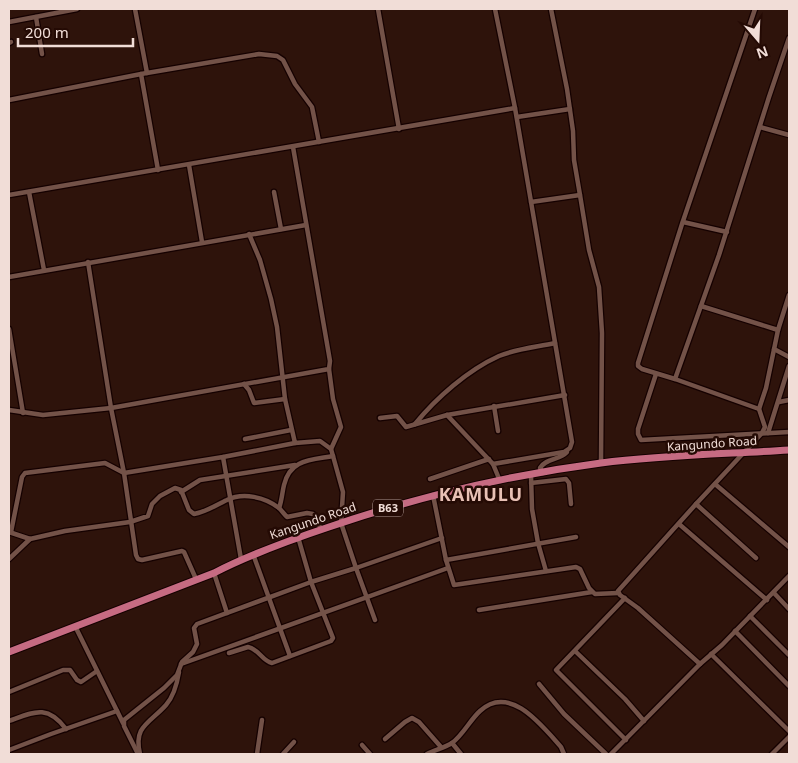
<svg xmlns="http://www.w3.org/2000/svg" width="798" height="763" font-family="'Noto Sans',sans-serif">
  <rect width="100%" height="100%" fill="#2e130b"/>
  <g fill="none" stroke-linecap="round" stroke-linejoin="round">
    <defs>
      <g id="minor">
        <path d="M135,9L147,73"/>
        <path d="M378,9L399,129"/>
        <path d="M495,9L515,108L572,442L570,448L564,452L493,464L500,481"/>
        <path d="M551,9L567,89L573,131L574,160L580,195L589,250L599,287L602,333L601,463"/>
        <path d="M755,9L682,224L638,363V366L642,369L675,379L759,409"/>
        <path d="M36,17L42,54"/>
        <path d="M9,22L77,9"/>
        <path d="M9,43L11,42"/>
        <path d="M141,74L158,170"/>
        <path d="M9,100L141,74L259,54L277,56L283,60L295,84L312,107L319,142"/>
        <path d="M517,117L570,109"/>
        <path d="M760,127L789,135"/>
        <path d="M189,165L202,242"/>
        <path d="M29,192L44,270"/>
        <path d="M274,192L281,229"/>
        <path d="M9,195L515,108"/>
        <path d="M531,202L580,195"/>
        <path d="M683,222L727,232"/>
        <path d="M249,234L260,260L271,299L277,327L285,399L295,443L320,441L331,449L333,456L343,492L341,523L356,568L375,620"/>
        <path d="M88,262L111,408L124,473L136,555L138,559L142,560L182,551L184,552L196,579"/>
        <path d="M9,277L306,225"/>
        <path d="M701,306L778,330"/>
        <path d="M9,329L23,413"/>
        <path d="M774,349L789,357"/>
        <path d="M329,369L333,399L341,427L331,449"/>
        <path d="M656,374L638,429V434L641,440L789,432"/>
        <path d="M675,379L719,255L769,97L789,38"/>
        <path d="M244,384L249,390L254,403L285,399"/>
        <path d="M779,402L789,400"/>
        <path d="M494,406L498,431"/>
        <path d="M9,410L43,415L111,408L329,369L330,361L293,147"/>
        <path d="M447,415L493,464"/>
        <path d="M380,418L397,416L406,427L447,415L565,395"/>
        <path d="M415,424C436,398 468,370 499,356C516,349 537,347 555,343"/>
        <path d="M768,433L789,366"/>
        <path d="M245,439L291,430"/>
        <path d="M223,457L241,559"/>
        <path d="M543,473L540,468C546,458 560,460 567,452"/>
        <path d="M531,475L532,509L538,543L546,571"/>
        <path d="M430,479L489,459"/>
        <path d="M531,483L566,479L569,483L571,504"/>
        <path d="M715,484L789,547"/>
        <path d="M181,492L200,480L295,465"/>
        <path d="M433,495L446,560L576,537"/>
        <path d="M696,504L756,558"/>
        <path d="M279,508C282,500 282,493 284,485C290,459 311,460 333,456"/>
        <path d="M679,524L767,600"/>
        <path d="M9,532L30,539L65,531L130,522L148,516L152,504L160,496L175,488L181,490L189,510L194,514C206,512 216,505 227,500C243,492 265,497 279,508C282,511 284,514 287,517L307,513L313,514L321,529"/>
        <path d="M11,532L22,477L25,473L105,463L124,473L223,457L295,443"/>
        <path d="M253,554L290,656"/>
        <path d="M9,559L30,539"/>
        <path d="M446,560L454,585L576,567L580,569L589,588L595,594L618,593"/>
        <path d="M214,573L227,613"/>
        <path d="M774,593L789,609"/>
        <path d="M625,598L556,670L626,740"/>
        <path d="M479,610L592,592"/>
        <path d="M750,616L789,655"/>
        <path d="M75,626L123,723"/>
        <path d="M735,631L789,686"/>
        <path d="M575,651L625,699L644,721"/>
        <path d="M229,653L248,647C259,649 262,661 272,663L331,641L333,638L311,582L298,537"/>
        <path d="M711,654L789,731"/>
        <path d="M181,664L448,568"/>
        <path d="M700,664L638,608L620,595L618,591L696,504L762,433L765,427L759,409L766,388L778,330L789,295"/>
        <path d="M539,684L564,714L606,754"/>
        <path d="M9,692L63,670H70L77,680L81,682L97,671"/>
        <path d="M9,721C34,712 47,704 66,729"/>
        <path d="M385,739L405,722L412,718L419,722L441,747"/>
        <path d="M452,743L461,754"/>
        <path d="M362,745L370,754"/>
        <path d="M9,750L51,734L117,711"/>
        <path d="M138,754L124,726V720L164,688L177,675L182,662L193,652L197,644L194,628L197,624L311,582L356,568L442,538"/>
        <path d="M140,754C133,726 150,723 166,705C174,696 177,684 179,672"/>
        <path d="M257,754L262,720"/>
        <path d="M283,754L294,742"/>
        <path d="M427,754C435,750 444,748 452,743C463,735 470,720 480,711C510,683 543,727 561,747L564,754"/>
        <path d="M611,754L700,664L722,645L789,576"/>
        <path d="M772,754L789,737"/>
      </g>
      <path id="trunk" d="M9,652L214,573C251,554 290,540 329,527C417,497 508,475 601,463C663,455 727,454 789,450"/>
    </defs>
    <!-- minor casing -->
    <use href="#minor" stroke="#150100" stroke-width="7"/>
    <!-- trunk casing -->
    <use href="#trunk" stroke="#150100" stroke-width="9"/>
    <!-- minor -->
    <use href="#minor" stroke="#735248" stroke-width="4.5"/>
    <!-- trunk -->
    <use href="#trunk" stroke="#c66b82" stroke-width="7"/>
  </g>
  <g text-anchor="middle" stroke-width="5" stroke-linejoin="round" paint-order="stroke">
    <!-- shield labels -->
    <rect fill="#240a04" stroke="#b49e98" stroke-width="1" x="373" y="499.5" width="30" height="17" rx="4"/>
    <g font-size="11" font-weight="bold" fill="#f1ddd7">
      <text x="388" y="512">B63</text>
    </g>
    <!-- street labels -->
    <g font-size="12" fill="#f1ddd7" stroke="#240a04">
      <text transform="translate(712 444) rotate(-4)" y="4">Kangundo Road</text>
      <text transform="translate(313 521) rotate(-19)" y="4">Kangundo Road</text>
    </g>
    <!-- district labels -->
    <g font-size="18" font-weight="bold" letter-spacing="1" fill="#e8c1b5" stroke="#240a04">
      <text x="481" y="501">KAMULU</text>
    </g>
  </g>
  <!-- border -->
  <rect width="798" height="763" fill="none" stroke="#f1ddd7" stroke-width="20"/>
  <!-- north arrow -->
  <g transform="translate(758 40) rotate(161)" stroke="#240a04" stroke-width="4" paint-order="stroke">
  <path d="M0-4L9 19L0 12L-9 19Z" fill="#f1ddd7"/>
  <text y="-8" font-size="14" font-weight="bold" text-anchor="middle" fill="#f1ddd7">N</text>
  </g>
  <!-- scale -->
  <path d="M18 38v8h115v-8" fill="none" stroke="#f1ddd7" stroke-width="2.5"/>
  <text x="25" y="38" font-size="15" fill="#f1ddd7" stroke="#240a04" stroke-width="4" paint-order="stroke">200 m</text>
</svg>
